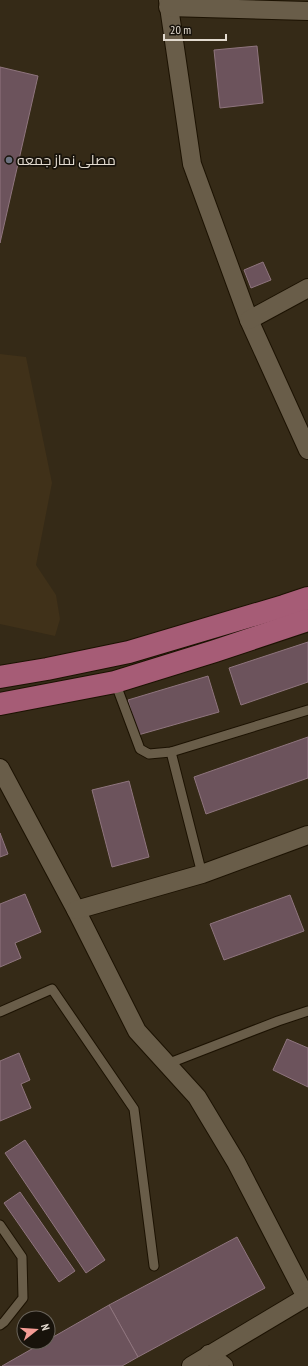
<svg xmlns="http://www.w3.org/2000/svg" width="308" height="1366" font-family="'PT Sans Narrow',Cairo,sans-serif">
  <rect width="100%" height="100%" fill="#352a17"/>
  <!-- built -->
  <path fill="#403119" d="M0,354L26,357L52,483L36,565L56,595L60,619L55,636L0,624Z"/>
  <!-- building -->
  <g fill="#6c535c" stroke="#8f757e">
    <path d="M257,46L263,103L220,108L214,50Z"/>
    <path d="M0,67L38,76L0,243Z"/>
    <path d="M263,262L271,280L251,288L244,270Z"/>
    <path d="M308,642V682L241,705L229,668Z"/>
    <path d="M208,676L219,712L138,735L128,700Z"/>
    <path d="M308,737V778L206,814L194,777Z"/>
    <path d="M129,781L149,857L112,867L92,790Z"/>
    <path d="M0,833L8,854L0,857Z"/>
    <path d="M25,894L41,932L15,943L21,958L0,967V904Z"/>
    <path d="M290,895L304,931L224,960L210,924Z"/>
    <path d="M287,1039L308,1048V1087L273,1070Z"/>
    <path d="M19,1053L30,1080L21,1084L31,1108L0,1121V1061Z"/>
    <path d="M25,1140L105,1260L86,1273L5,1153Z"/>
    <path d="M20,1192L75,1271L59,1282L4,1203Z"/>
    <path d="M237,1237L265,1288L138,1357L109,1305Z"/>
    <path d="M109,1305L138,1357L122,1366H2L44,1342H48V1340Z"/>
  </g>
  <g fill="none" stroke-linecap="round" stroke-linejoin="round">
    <defs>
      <g id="lane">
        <path d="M115,682L140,749L149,754L171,752L308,710"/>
        <path d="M171,752L202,874"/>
        <path d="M0,1012L52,989L134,1109L154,1266"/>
        <path d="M167,1064L278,1021L308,1011"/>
        <path d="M0,1225L22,1257L23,1298L4,1322L0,1325"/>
      </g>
      <g id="street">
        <path d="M168,0L192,164L249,320L308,450"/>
        <path d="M168,7L308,11"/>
        <path d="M249,320L308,288"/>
        <path d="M0,768L76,910L137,1031L197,1097L236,1162L306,1297"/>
        <path d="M76,910L202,874L308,835"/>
        <path d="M209,1354L224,1366"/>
        <path d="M191,1366L308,1296"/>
      </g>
      <g id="primary">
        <path d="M0,677L47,669L129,652L284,606L308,598"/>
        <path d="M0,704L115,682L215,651L308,620"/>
      </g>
    </defs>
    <!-- lane casing -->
    <use href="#lane" stroke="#1c1202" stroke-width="11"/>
    <!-- street casing -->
    <use href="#street" stroke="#1c1202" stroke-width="20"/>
    <!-- primary casing -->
    <use href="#primary" stroke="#1c1202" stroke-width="24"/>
    <!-- lane -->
    <use href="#lane" stroke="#695d49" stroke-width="9"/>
    <!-- street -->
    <use href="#street" stroke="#695d49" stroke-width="18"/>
    <!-- primary -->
    <use href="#primary" stroke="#a65c76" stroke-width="22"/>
  </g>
  <!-- markers -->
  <circle fill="#6b7280" stroke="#18130b" stroke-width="1.5" cx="9" cy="160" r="4"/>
  <g text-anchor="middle" stroke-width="3.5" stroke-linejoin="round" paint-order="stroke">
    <!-- poi labels -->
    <g font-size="14" fill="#e3dbd0" stroke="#18130b" text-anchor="start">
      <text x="17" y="165">مصلی نماز جمعه</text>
    </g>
  </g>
  <!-- north arrow -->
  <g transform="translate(36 1330) rotate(73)"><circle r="19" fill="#18130b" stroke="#69635a"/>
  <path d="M0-3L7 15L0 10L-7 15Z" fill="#f59c95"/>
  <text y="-6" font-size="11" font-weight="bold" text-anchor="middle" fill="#e3dbd0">N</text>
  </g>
  <!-- scale -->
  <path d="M164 34v6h62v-6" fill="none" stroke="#e3dbd0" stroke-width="2"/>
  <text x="170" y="34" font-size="12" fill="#e3dbd0" stroke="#18130b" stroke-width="3" paint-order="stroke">20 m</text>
</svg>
